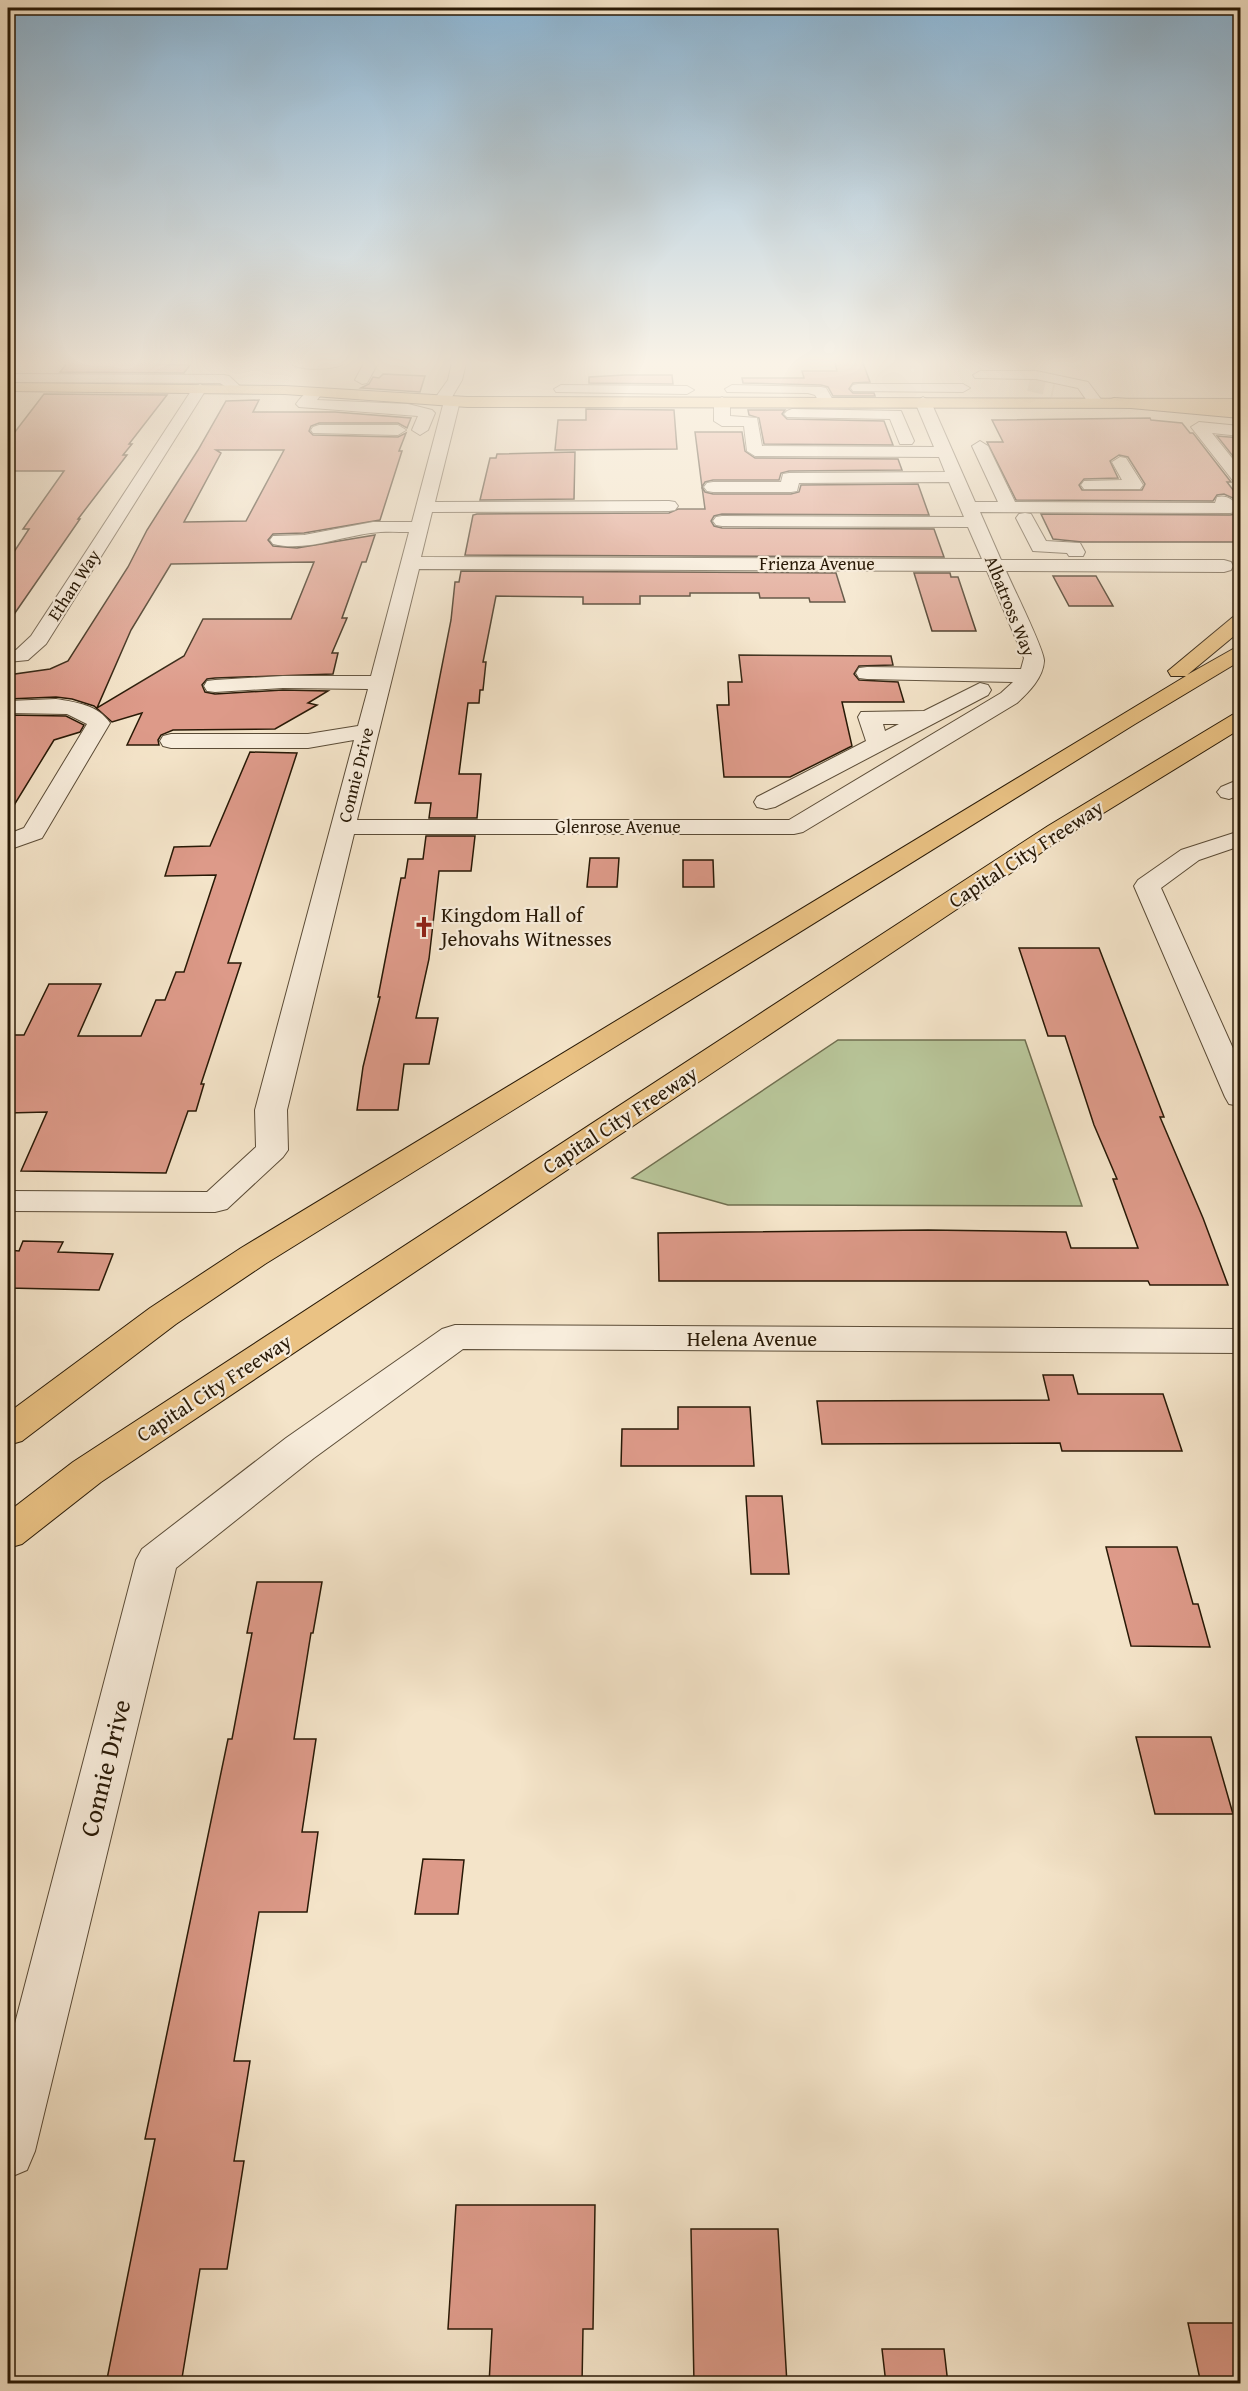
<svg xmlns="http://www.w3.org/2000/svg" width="1248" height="2391" font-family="'Gentium Book Plus',serif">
  <rect width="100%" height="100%" fill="#f4e4c9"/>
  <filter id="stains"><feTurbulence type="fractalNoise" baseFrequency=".00333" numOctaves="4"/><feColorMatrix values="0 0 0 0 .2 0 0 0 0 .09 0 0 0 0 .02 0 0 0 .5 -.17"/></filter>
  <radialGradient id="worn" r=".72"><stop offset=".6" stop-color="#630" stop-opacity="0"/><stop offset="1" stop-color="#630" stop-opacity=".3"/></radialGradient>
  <!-- green -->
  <path fill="#b8c599" stroke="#706f50" stroke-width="1.5" d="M838,1040H1025L1082,1206L728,1205L632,1178Z"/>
  <!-- building -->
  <g fill="#dd9a89" stroke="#281906" stroke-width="1.5" fill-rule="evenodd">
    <path d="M67,363H122L190,365L184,373L60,372Z"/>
    <path d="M835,363H863L870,382L853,383L849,389L853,393H874L875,396H833L828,387L821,385L743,383L742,378H804L802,371H837Z"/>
    <path d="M383,374L425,376L420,392L361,388L369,384L373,377L379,378Z"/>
    <path d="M625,375H672L673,384L589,383V377Z"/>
    <path d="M44,394L167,395L129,444H132L123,455H127L78,519H80L8,623V561L29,529H23L64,471H8V441Z"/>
    <path d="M259,400L253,412H335L411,418L407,428L398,423H319L311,426L309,431L313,435L398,437L406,433L399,451H402L380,520L304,533L273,534L268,540L273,546L297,548L375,535L366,562H362L342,618H347L332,653H338L333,674L215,678L207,679L202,685L205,692L215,694L283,690L328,691L308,703L317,705L275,729L173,730L161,735L158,740L159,745H127L142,713L112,722L94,706L72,699L56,697L8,699V675L50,669L68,661L128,567L147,530L198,450L226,401ZM216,450H284L246,521L184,522L221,453ZM314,562L291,619H203L184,656L97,708L131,630L171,564Z"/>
    <path d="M586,409L674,410L677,449L555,450L558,420H586Z"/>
    <path d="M748,410H785L782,414L787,419L884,421L893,445L764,444L759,418L749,415Z"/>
    <path d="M1150,418L1151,420L1182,423L1190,433H1193L1231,482H1227L1240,499V506L1233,498L1224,494L1217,495L1213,501L1016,500L987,442H1003L992,420ZM1119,455L1128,457L1145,484L1142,490H1082L1079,485L1084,479L1118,478L1110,461Z"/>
    <path d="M695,432H742L745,451L755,458L898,459L902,470L789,471L781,473L779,480H713L705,482L702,487Z"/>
    <path d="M1217,436L1240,438V465Z"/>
    <path d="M575,452L574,499L480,500L490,458H496L497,454Z"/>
    <path d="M918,484L929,515L722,514L714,516L711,521L714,526L722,528L934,529L944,557L465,555L473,515L477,514L669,513L678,509H705L702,487L705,492L713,494H791L799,492L801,485Z"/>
    <path d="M1240,510V542H1082L1053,539L1041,514L1230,515L1236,514Z"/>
    <path d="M461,571L836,573L845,602H810L809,598H760L759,593H690V596H640V604H583V597L496,596L483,662H486L483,690H480L479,703H468L459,774H481L477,818H429L431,803H415L451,620L455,582H459Z"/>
    <path d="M914,573H950L951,577H958L976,631H932Z"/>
    <path d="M1053,576H1096L1113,606H1069Z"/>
    <path d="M739,655L891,656L893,665L859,666L854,674L859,680L898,682L904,702H842L852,746L790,777H724L717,705H729L728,682H742Z"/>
    <path d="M8,715L66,716L84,725L80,732L54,740L8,815Z"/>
    <path d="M250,752L297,753L228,963H241L201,1084H204L196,1111H188L166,1173L21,1171L47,1112L8,1113V1035H24L49,984H101L78,1036H141L156,1000H165L176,972H184L216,875L165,876L174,847L210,846Z"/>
    <path d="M426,836H475L471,871H439L429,959L416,1018H438L429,1064H404L398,1110H357L363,1067L380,997H378L401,878H405L408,859H423Z"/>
    <path d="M590,858H619L617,887H587Z"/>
    <path d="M683,860H713L714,887H683Z"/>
    <path d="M1019,948H1099L1164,1117H1160L1203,1218L1228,1285H1150L1148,1281H659L658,1233L928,1230L1066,1232L1071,1248H1138L1113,1179H1117L1094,1125L1065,1036H1048Z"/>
    <path d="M23,1241L63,1242L58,1252L113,1254L99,1290L8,1288V1250L19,1251Z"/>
    <path d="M1043,1375H1073L1078,1394H1163L1182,1451H1062L1060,1443L822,1444L817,1401L1049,1400Z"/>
    <path d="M678,1407H750L754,1466H621L622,1429H678Z"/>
    <path d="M746,1496H782L789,1574H751Z"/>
    <path d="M1106,1547H1177L1193,1604H1198L1210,1647L1131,1646Z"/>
    <path d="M257,1582H322L313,1633H311L294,1739H316L302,1832H318L307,1912H259L234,2061H250L234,2161H244L227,2269H200L181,2384H106L155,2139H145L228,1739H232L252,1633H247Z"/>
    <path d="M1136,1737H1211L1233,1814H1155Z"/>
    <path d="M423,1859L464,1860L458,1914H415Z"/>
    <path d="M456,2205H595L593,2329H583L582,2384H489L492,2329H448Z"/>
    <path d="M691,2229H778L787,2384H694Z"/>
    <path d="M1188,2323H1240V2384H1201Z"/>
    <path d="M882,2349H944L948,2384H886Z"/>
  </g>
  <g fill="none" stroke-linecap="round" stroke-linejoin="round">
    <!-- minor-tunnel -->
    <path stroke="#cbbba2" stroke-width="16" stroke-dasharray="16 8" stroke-linecap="butt" d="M1029,383L1054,389"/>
    <defs>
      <g id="minor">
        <path d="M345,363C337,370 299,371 292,364Z"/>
        <path d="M364,363H378L367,383L362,384L355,380Z"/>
        <path d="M452,363H466L462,380L452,397L460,401L435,502L669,501L675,502L678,506L675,510L669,511L432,512L421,557L982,559L968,527L722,526L716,525L713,521L716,517L722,516L964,517L949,482L799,483L797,491L791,492H713L707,491L704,487L707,483L713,482H781L783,474L789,473L945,472L939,457L755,456L747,451L744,426H722L714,421V402L722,397L730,402V416L757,418L762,446L934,447L915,402L923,397L931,402L975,502H998L972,446L980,441L988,446L1015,502L1215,503L1217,497C1227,495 1233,499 1239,508L1236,512L1230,513L980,512L1001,560H1224L1231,562L1233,566L1231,570L1224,572L1006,571C1012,585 1045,651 1044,661C1043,678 1029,692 1017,703L803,832L794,834H354L287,1110L288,1150L283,1157L227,1209L215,1212L8,1211V1191L207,1192L256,1147L255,1110L354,740L308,748H171L163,746L160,741L163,736L171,734H308L358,726L368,689L283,688L215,692L207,691L204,686L207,681L215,680L283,676H371L409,532C397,532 384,531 371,533C339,537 305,552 273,544L270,540L273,536L304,535L373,522H412L443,405L436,404L433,401L448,380ZM419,569L987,571L1024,658L1021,669L867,667L859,668L856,673L859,678L867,679L1013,682L1001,693L789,820H357Z"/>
        <path d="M980,371H1036L1088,382L1103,402L1095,407L1090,405L1078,388L1036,379L975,378L973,375Z"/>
        <path d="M8,374L224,375L229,376L243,389L236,393L220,383L8,382Z"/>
        <path d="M200,384L207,388L46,644L28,660L8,662V650H16L31,636L193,388Z"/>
        <path d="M858,384H963L970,388L963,392L853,391L851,388L853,385Z"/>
        <path d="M561,385L687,386L694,390L687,394L556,392L554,389Z"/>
        <path d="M732,385L821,387L826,388L834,402L826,407L821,405L815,395L808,393L727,392L725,389Z"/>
        <path d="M316,388L323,392L317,400L408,404L432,410L435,413L428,430L420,435L412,430L418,416L299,407L296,404C301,397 308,389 316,388Z"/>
        <path d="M792,409L901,411L914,441L912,444H900L890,419L787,417L784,414L787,411Z"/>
        <path d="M1199,422L1240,426V436L1212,433L1240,468V483L1234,482L1191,427Z"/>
        <path d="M319,425H398L406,430L398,435L313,433L311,430L313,427Z"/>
        <path d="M1120,457L1126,458L1143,485L1140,489H1084L1081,485L1084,481L1122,480L1112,462Z"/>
        <path d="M1025,513L1031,514L1046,541L1080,543L1085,552L1083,556H1069L1067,553L1033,551L1016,518L1019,514Z"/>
        <path d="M980,683L988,685L991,690L988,695L775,807L766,809L757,807L754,802L757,797L866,741L858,717L861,712L924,711ZM883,724H899L885,731Z"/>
        <path d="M56,699C76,702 98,705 110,723L42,838L8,850V834L24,828L87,724L67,714L8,713V701Z"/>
        <path d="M1240,779V795L1229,799L1221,797L1217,792L1221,787Z"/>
        <path d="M1240,831V846L1199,860L1161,888L1240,1064V1106L1229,1104L1225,1097L1134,886L1138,880L1181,850Z"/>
        <path d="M455,1325L1240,1329V1353L463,1349L314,1458L176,1568L35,2151L27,2170L8,2178V2050L136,1560L142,1549L286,1438L442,1329Z"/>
      </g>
      <path id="major" d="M8,383L285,386L467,397L1240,399V408L467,407L285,394L8,391Z"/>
      <g id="highway">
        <path d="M1114,398L1240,408V418L1109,406L1106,403L1109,400Z"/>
        <path d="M1240,615V631L1187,675L1233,649L1240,647V661L1135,724L265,1264L176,1324L22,1441L8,1445V1413L150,1308L241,1248L1186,676H1171L1168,671L1233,617Z"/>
        <path d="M1240,713V729L1066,836L101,1482L22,1544L8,1548V1512L73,1462L1048,826L1232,715Z"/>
      </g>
    </defs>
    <!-- minor casing -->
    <use href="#minor" stroke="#5b4c37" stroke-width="2"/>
    <!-- major casing -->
    <use href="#major" stroke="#281906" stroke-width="2"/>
    <!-- highway casing -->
    <use href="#highway" stroke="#281906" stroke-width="2"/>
    <!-- minor -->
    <use href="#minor" fill="#f8eddc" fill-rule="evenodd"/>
    <!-- major -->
    <use href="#major" fill="#eac284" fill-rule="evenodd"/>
    <!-- highway -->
    <use href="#highway" fill="#eac284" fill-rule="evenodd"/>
  </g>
  <!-- sky -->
  <linearGradient id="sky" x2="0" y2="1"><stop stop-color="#8bb7d8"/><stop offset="0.52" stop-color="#faf3e7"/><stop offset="1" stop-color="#faf3e7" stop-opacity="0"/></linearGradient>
  <rect width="1248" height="698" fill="url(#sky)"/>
  <!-- icons -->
  <defs>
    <symbol id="church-bare" viewBox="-9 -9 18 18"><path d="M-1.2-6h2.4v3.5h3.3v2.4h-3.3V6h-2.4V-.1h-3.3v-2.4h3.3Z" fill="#8f2418" stroke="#f8eddc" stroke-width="2.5" paint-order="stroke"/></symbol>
  </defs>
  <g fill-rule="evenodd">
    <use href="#church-bare" x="409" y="912" width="30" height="30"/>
  </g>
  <g text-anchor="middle" stroke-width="4.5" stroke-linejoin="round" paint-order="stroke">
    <!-- far-street labels -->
    <g font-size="18" fill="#281906" stroke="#f8eddc">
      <text x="817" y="570">Frienza Avenue</text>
      <text transform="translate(74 585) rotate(-57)" y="6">Ethan Way</text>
      <text transform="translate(1010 606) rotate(68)" y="6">Albatross Way</text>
      <text transform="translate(356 775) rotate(-76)" y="6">Connie Drive</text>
      <text x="618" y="833">Glenrose Avenue</text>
    </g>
    <!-- street labels -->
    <g font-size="21" fill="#281906" stroke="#f8eddc">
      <text transform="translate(1026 854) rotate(-33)" y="7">Capital City Freeway</text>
      <text transform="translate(620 1120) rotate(-33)" y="7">Capital City Freeway</text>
      <text x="752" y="1346">Helena Avenue</text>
      <text transform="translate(214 1388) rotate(-33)" y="7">Capital City Freeway</text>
    </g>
    <!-- poi labels -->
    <g font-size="21" fill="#281906" stroke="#f8eddc" text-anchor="start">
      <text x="441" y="922">Kingdom Hall of<tspan x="441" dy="24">Jehovahs Witnesses</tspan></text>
    </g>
    <!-- near-street labels -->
    <g font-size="26" fill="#281906" stroke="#f8eddc">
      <text transform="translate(105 1768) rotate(-76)" y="9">Connie Drive</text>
    </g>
  </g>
  <!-- margin -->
  <rect width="1248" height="2391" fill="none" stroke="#f4e4c9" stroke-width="30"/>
  <rect x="9" y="9" width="1230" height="2373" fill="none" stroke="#281906" stroke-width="3"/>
  <rect x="15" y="15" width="1218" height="2361" fill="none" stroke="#281906" stroke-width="1.5"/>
  <rect width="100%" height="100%" filter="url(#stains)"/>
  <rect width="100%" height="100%" fill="url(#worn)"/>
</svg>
